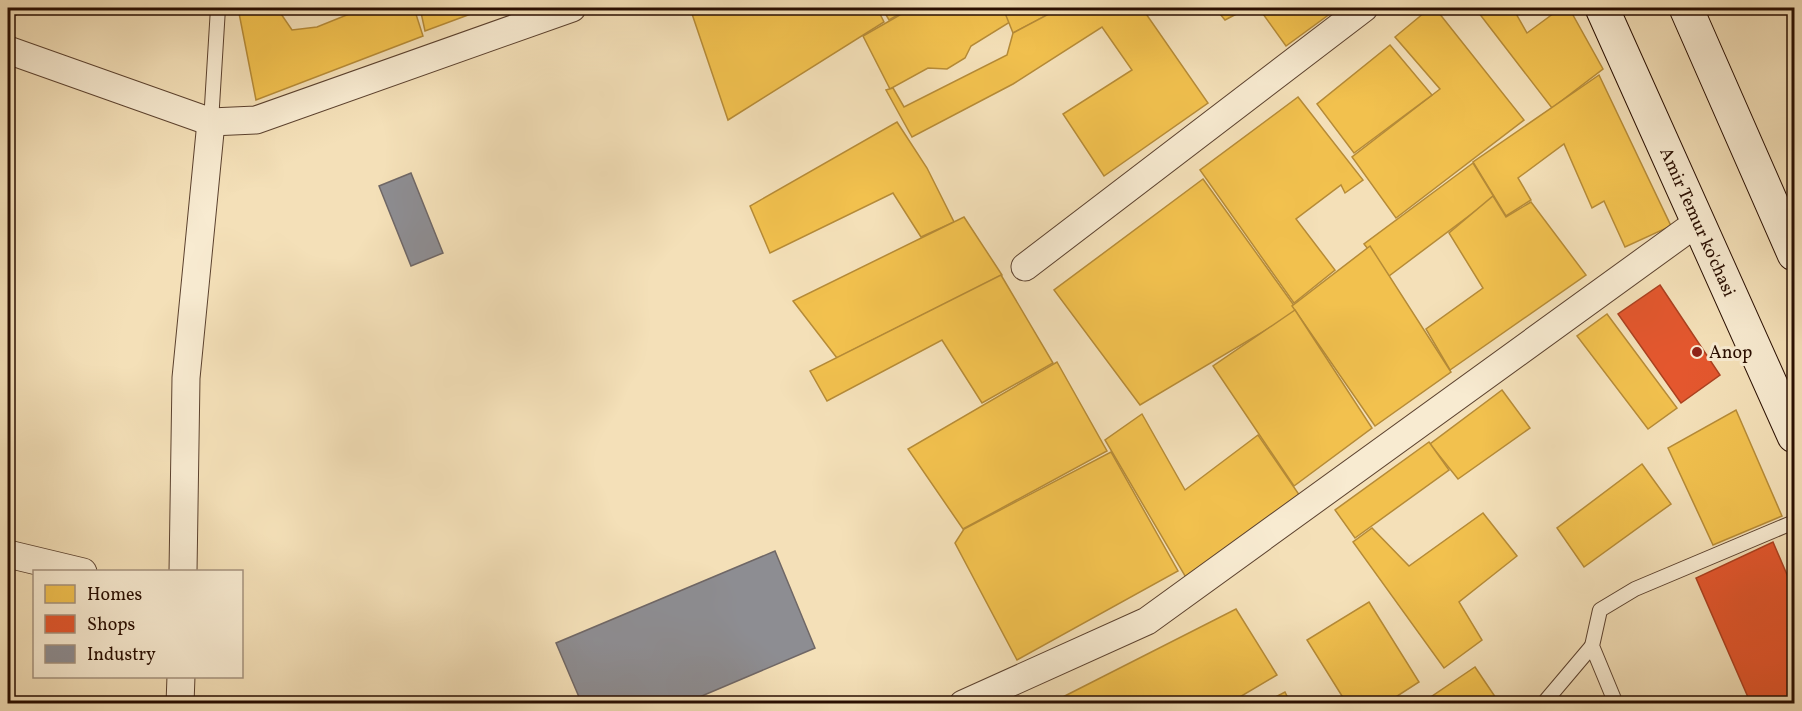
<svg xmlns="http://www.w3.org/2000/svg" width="1802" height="711" font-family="Vollkorn,serif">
  <rect width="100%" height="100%" fill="#f4e0b8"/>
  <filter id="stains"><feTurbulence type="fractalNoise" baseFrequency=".00333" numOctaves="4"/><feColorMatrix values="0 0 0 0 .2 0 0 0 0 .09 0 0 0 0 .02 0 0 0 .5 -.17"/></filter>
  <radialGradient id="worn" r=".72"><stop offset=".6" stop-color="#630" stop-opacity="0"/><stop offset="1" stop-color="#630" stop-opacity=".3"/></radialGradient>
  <!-- homes -->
  <g fill="#f2c14e" stroke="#b68b37" stroke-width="1.5">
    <path d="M238,8H277L292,30L317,27L364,8H414L423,36L256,100Z"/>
    <path d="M420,8H487L425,31Z"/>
    <path d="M690,8H877L884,22L728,120Z"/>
    <path d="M882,8H910L889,20Z"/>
    <path d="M912,8H1004L1010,22L971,46L965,58L947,69L928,68L890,89L863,36Z"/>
    <path d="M1003,8H1061L1013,33Z"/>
    <path d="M1060,8H1142L1208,103L1104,176L1063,114L1132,70L1102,27L1013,84L912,137L886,90L893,88L904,107L1007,55L1013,33Z"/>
    <path d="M1215,8H1248L1225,20Z"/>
    <path d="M1272,8H1338L1286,46L1263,14Z"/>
    <path d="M1430,8H1435L1524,120L1396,218L1352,157L1440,89L1395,37Z"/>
    <path d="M1475,8H1518L1514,10L1527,33L1561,8H1569L1603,69L1552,108Z"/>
    <path d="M1390,45L1432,95L1354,153L1317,104Z"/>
    <path d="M1599,75L1671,226L1625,247L1604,201L1592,208L1564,144L1518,178L1531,200L1506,216L1473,162Z"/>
    <path d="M1298,97L1363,180L1345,193L1341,185L1296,219L1335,270L1294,303L1200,170Z"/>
    <path d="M897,122L927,168L954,222L921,237L893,193L770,253L750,206Z"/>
    <path d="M1473,163L1494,197L1389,276L1364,244Z"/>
    <path d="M1203,179L1298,311L1140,405L1054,290Z"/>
    <path d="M1493,196L1506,217L1531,202L1586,275L1450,370L1426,329L1483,288L1449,233Z"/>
    <path d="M964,217L1002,275L837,358L793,301Z"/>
    <path d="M1370,246L1451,372L1375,426L1292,306Z"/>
    <path d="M1001,275L1053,363L982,403L942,340L827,401L810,371Z"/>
    <path d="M1295,310L1372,428L1294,486L1213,366Z"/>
    <path d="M1607,314L1677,408L1648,429L1577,336Z"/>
    <path d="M1057,362L1107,451L963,529L908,449Z"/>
    <path d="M1502,390L1530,428L1458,479L1430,444Z"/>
    <path d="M1736,410L1782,516L1713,545L1668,448Z"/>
    <path d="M1142,414L1185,490L1258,435L1300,496L1188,581L1105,440Z"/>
    <path d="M1429,442L1449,470L1355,538L1335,510Z"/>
    <path d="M1111,452L1178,571L1017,660L955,543L964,529Z"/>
    <path d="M1642,464L1671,504L1584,567L1557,528Z"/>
    <path d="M1483,513L1517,556L1459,602L1482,640L1444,668L1353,542L1372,528L1409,566Z"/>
    <path d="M1369,602L1419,682L1385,704H1347L1307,640Z"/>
    <path d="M1236,609L1277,675L1228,704H1049Z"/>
    <path d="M1475,667L1500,704H1422V703Z"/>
    <path d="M1285,692L1291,704H1262Z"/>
  </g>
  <!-- shops -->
  <g fill="#e4572e" stroke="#ac4120" stroke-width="1.5">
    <path d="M1660,285L1720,375L1681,403L1618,314Z"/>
    <path d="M1773,542L1794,591V704H1751L1696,578Z"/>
  </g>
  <!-- industry -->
  <g fill="#8d8d92" stroke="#6f6766" stroke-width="1.5">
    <path d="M8,8H18L16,15L8,13Z"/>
    <path d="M411,173L443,253L411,266L379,186Z"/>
    <path d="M775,551L815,648L683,704H582L556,643Z"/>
  </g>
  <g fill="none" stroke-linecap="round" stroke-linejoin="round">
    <defs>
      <g id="service">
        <path d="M211,122L218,8"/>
        <path d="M1543,704L1592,646"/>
        <path d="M1616,704L1592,646L1600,610L1635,589L1794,522"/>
      </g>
      <g id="minor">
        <path d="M8,50L211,122L256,120L572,8"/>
        <path d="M1025,267L1364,8"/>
        <path d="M8,554L83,572"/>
        <path d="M183,572L186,378L211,122"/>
        <path d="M180,704L181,676"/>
        <path d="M963,704L1147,621L1698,222"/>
      </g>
      <g id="secondary">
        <path d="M1602,8L1794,436"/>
        <path d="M1686,8L1794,254"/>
      </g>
    </defs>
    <!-- service casing -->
    <use href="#service" stroke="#5c422f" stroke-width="16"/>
    <!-- minor casing -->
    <use href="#minor" stroke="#5c422f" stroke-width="29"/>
    <!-- secondary casing -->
    <use href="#secondary" stroke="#290e01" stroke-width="35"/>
    <!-- service -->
    <use href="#service" stroke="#f8ebd1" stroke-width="14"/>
    <!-- minor -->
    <use href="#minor" stroke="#f8ebd1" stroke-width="27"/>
    <!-- secondary -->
    <use href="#secondary" stroke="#f8ebd1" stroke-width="33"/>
  </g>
  <!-- markers -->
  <circle fill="#8f2418" stroke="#f8ebd1" stroke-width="2" cx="1697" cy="352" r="6"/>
  <g text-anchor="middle" stroke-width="6" stroke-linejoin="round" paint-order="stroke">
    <!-- street labels -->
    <g font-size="18" fill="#290e01" stroke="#f8ebd1">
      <text transform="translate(1698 222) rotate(66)" y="6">Amir Temur ko'chasi</text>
    </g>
    <!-- poi labels -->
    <g font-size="18" fill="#290e01" stroke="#f8ebd1" text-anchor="start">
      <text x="1709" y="358">Anop</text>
    </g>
  </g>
  <!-- margin -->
  <rect width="1802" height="711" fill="none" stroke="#f4e0b8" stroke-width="30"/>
  <rect x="9" y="9" width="1784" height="693" fill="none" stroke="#290e01" stroke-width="3"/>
  <rect x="15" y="15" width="1772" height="681" fill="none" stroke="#290e01" stroke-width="1.5"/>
  <!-- legend -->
  <rect x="33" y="570" width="210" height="108" fill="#f8ebd1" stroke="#a5937e" stroke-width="1.5"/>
  <rect x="45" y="585" width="30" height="18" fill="#f2c14e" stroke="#a5937e" stroke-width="1.5"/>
  <text x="87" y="600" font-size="18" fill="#290e01">Homes</text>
  <rect x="45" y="615" width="30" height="18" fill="#e4572e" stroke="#a5937e" stroke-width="1.5"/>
  <text x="87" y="630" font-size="18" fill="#290e01">Shops</text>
  <rect x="45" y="645" width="30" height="18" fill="#8d8d92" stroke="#a5937e" stroke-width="1.5"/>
  <text x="87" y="660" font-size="18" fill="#290e01">Industry</text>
  <rect width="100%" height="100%" filter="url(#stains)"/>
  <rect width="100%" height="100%" fill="url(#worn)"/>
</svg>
